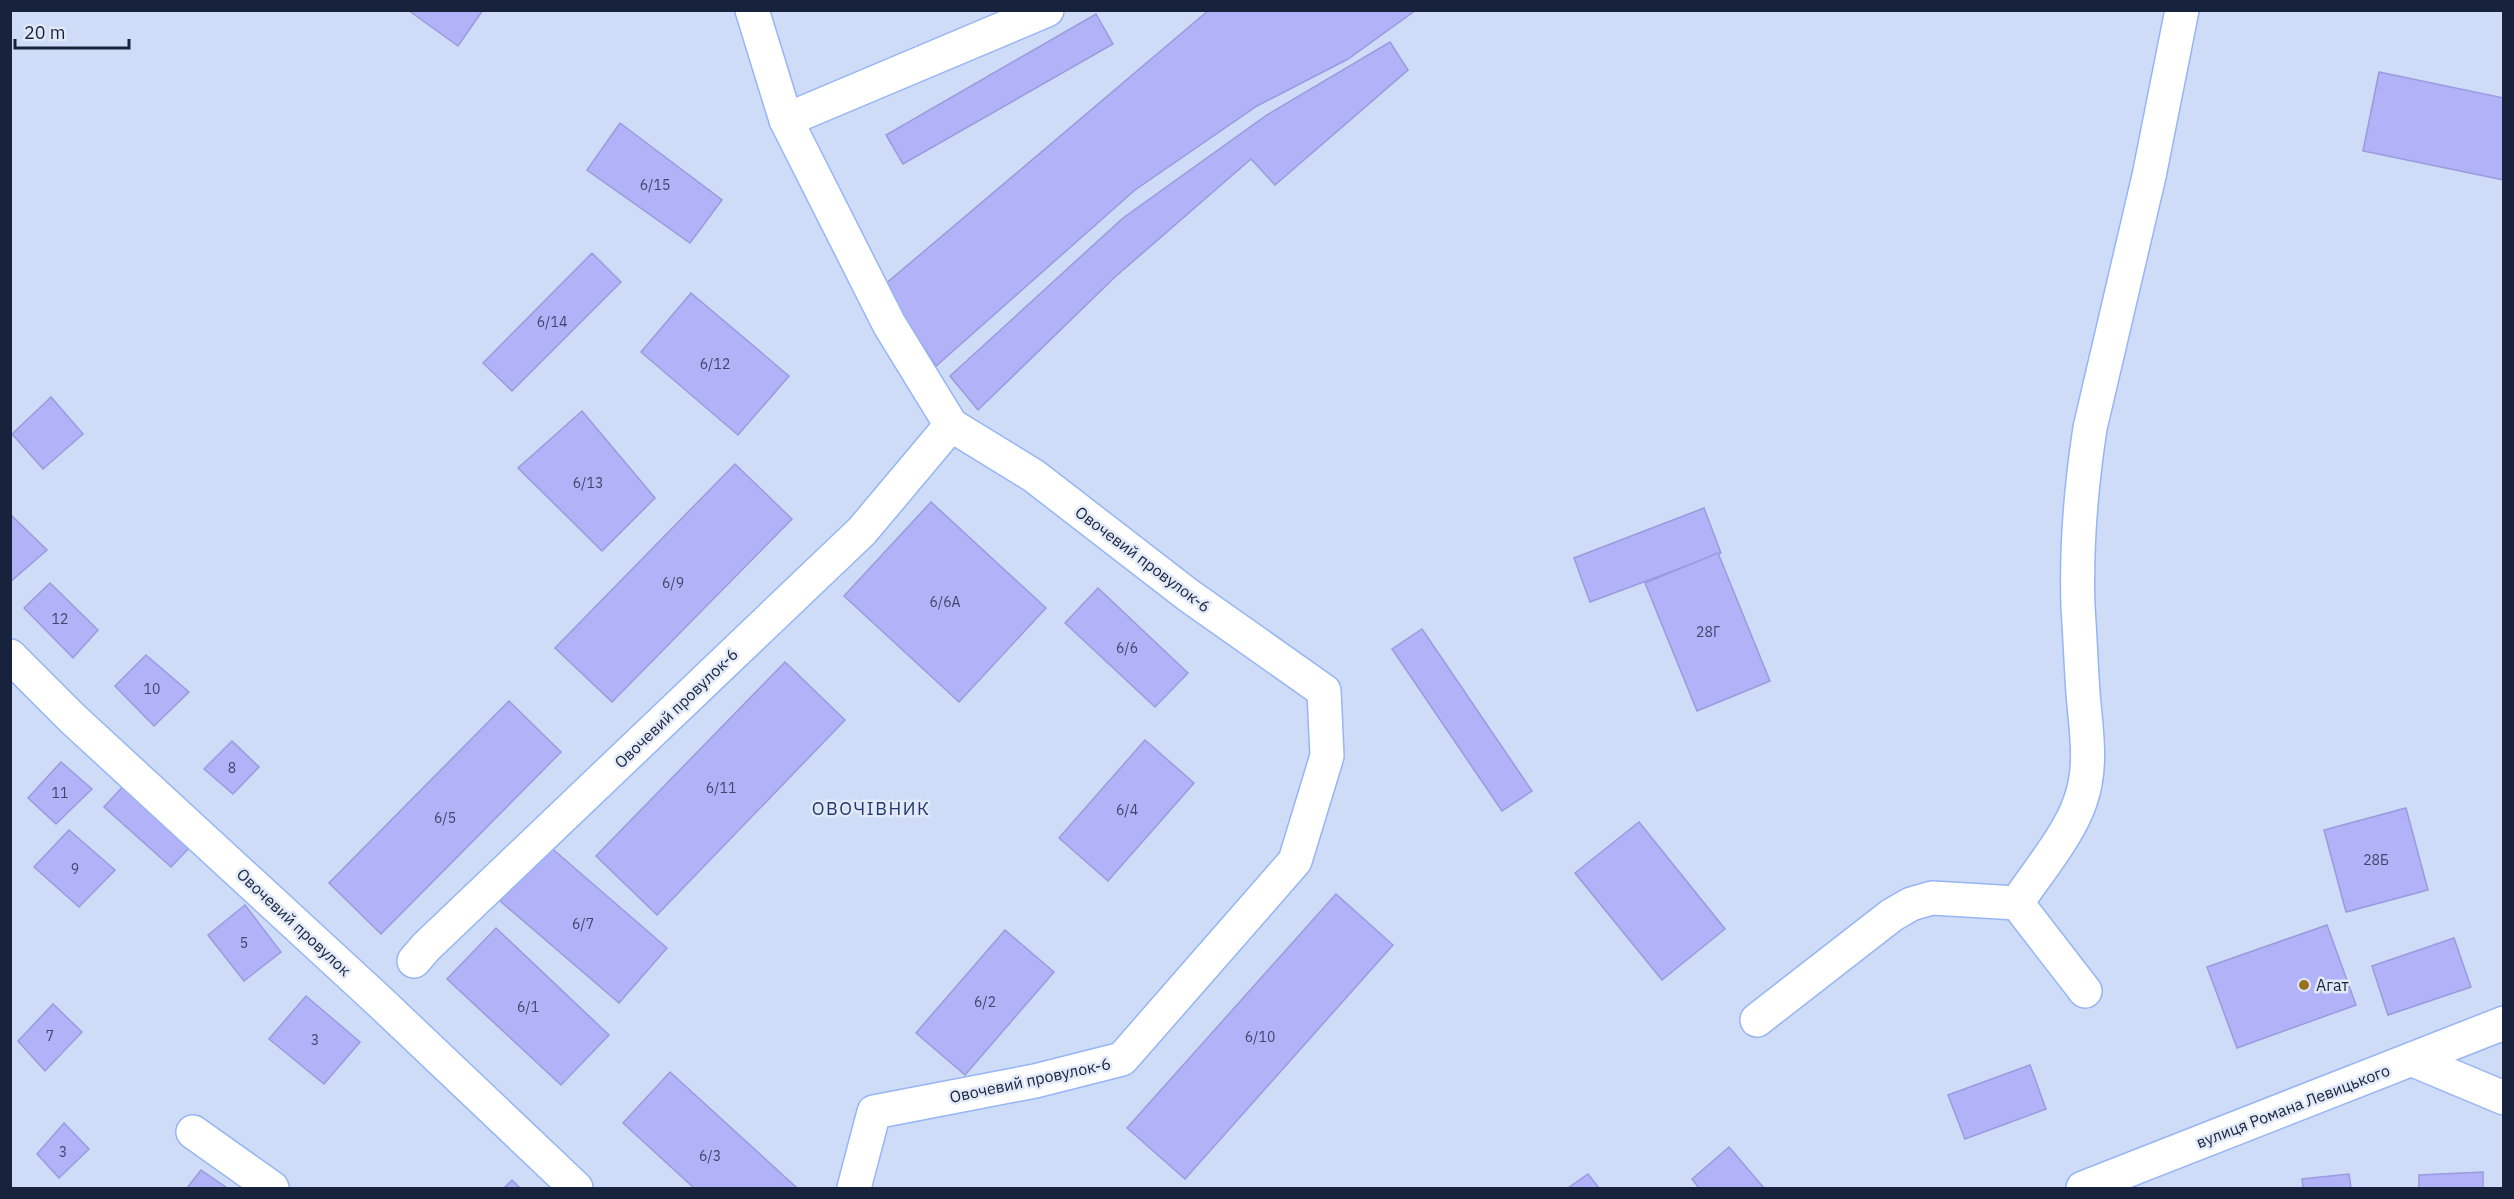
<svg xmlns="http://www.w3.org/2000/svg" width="2514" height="1199" font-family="'IBM Plex Sans',sans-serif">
  <rect width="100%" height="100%" fill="#cfdcf7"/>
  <!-- building -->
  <g fill="#b2b2f8" stroke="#9a9ade" stroke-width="1.5">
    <path d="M408,10H483L458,46Z"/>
    <path d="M1209,10H1416L1348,59L1257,106L1135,190L936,366L883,286Z"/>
    <path d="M1096,14L1113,44L903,164L886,135Z"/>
    <path d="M1390,42L1408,70L1275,185L1251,159L1115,277L978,410L950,376L1123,218L1267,115Z"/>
    <path d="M2379,72L2504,98V180L2363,151Z"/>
    <path d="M620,123L722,200L690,243L587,170Z"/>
    <path d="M592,253L621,282L512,391L483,363Z"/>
    <path d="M691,293L789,376L738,435L641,352Z"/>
    <path d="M51,397L83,434L43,469L12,434Z"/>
    <path d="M582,411L655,498L602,551L518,468Z"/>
    <path d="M735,464L792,519L612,702L555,648Z"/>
    <path d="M931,502L1046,608L959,702L844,596Z"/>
    <path d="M1704,508L1721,553L1590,602L1574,558Z"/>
    <path d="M10,514L47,550L10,582Z"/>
    <path d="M1718,553L1770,681L1697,711L1645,583Z"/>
    <path d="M50,583L98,630L73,658L24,608Z"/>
    <path d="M1098,588L1188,673L1155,707L1065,623Z"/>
    <path d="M1422,629L1532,791L1502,811L1392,649Z"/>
    <path d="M146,655L189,692L154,726L115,686Z"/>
    <path d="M785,662L845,720L657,915L596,856Z"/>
    <path d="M509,701L561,752L381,934L329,883Z"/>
    <path d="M1145,740L1194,783L1108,881L1059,838Z"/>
    <path d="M232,741L259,767L233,794L204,769Z"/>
    <path d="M61,762L92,789L56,824L28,798Z"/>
    <path d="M126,783L193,844L171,867L104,807Z"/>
    <path d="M2406,808L2428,890L2346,912L2324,830Z"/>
    <path d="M1639,822L1725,929L1662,980L1575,873Z"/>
    <path d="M69,830L115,870L79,907L34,867Z"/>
    <path d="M548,845L667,948L619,1003L500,901Z"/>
    <path d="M1336,894L1393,945L1185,1179L1127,1128Z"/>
    <path d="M245,905L281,952L244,981L208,935Z"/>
    <path d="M2327,925L2356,1005L2237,1048L2207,967Z"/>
    <path d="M496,928L609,1035L561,1085L447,979Z"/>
    <path d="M1005,930L1054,972L965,1075L916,1033Z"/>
    <path d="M2454,938L2471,987L2388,1015L2372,966Z"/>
    <path d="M306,996L360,1042L324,1084L269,1039Z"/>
    <path d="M53,1004L82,1032L45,1071L18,1041Z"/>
    <path d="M2030,1065L2046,1109L1965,1139L1948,1095Z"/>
    <path d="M670,1072L797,1188H694L623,1123Z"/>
    <path d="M64,1123L89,1149L59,1178L37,1154Z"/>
    <path d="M1729,1147L1764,1188H1699L1692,1179Z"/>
    <path d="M201,1170L227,1188H187Z"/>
    <path d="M2483,1172V1188H2419V1175Z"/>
    <path d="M1588,1174L1599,1188H1568Z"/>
    <path d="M2349,1174L2351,1188H2303L2302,1179Z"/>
    <path d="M512,1180L520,1188H504Z"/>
  </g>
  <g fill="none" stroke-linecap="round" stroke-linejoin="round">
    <defs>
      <g id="minor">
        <path d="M752,10L786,120L889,324L951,425L1034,476L1188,595L1324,691L1327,756L1295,861L1122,1059L1035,1081L874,1112L854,1188"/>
        <path d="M786,120L1047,10"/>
        <path d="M10,656L73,719L378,1000L576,1188"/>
        <path d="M414,961L426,947L862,531L951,425"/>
        <path d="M2085,991L2017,903C2036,874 2069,835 2080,802C2093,767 2086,730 2083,693C2081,664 2080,636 2078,607C2076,547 2081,487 2090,428L2149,176L2182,10"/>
        <path d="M1757,1020L1892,915L1911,904L1932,898L2017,903"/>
        <path d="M2413,1060L2504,1098"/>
        <path d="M193,1132L272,1188"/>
        <path d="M2083,1188L2504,1023"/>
      </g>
    </defs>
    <!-- minor casing -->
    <use href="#minor" stroke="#95b5f4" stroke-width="36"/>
    <!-- minor -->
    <use href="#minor" stroke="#fff" stroke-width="33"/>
  </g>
  <!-- markers -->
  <circle fill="#97721c" stroke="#e2e9f7" stroke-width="2" cx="2304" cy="985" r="6"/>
  <g text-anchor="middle" stroke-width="5" stroke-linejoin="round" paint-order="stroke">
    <!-- number labels -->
    <g font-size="14" fill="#3e476b">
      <text x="655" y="190">6/15</text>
      <text x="552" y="327">6/14</text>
      <text x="715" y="369">6/12</text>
      <text x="588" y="488">6/13</text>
      <text x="673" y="588">6/9</text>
      <text x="945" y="607">6/6А</text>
      <text x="60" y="624">12</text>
      <text x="1708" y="637">28Г</text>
      <text x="1127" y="653">6/6</text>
      <text x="152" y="694">10</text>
      <text x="232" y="773">8</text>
      <text x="721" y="793">6/11</text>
      <text x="60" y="798">11</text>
      <text x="1127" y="815">6/4</text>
      <text x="445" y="823">6/5</text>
      <text x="2376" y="865">28Б</text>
      <text x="75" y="874">9</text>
      <text x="583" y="929">6/7</text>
      <text x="244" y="948">5</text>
      <text x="985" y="1007">6/2</text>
      <text x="528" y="1012">6/1</text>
      <text x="50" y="1041">7</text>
      <text x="1260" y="1042">6/10</text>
      <text x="315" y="1045">3</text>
      <text x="63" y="1157">3</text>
      <text x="710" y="1161">6/3</text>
    </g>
    <!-- street labels -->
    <g font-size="16" fill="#17233c" stroke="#e2e9f7">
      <text transform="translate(1143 559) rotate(37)" y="6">Овочевий провулок-6</text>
      <text transform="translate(676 708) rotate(-44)" y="6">Овочевий провулок-6</text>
      <text transform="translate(294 922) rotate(43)" y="6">Овочевий провулок</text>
      <text transform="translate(1030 1080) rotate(-12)" y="6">Овочевий провулок-6</text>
      <text transform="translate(2293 1106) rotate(-21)" y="6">вулиця Романа Левицького</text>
    </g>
    <!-- poi labels -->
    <g font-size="16" fill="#17233c" stroke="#e2e9f7" text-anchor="start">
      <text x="2316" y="991">Агат</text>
    </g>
    <!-- neighbourhood labels -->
    <g font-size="18" letter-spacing="1.5" fill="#20396f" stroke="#e2e9f7">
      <text x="871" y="815">ОВОЧІВНИК</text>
    </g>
  </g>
  <!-- border -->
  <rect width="2514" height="1199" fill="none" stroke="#17233c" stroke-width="24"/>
  <!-- scale -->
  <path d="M15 39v9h114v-9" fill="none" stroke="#17233c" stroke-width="3"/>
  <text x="24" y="39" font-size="18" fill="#17233c" stroke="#e2e9f7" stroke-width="4.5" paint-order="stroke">20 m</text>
</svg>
